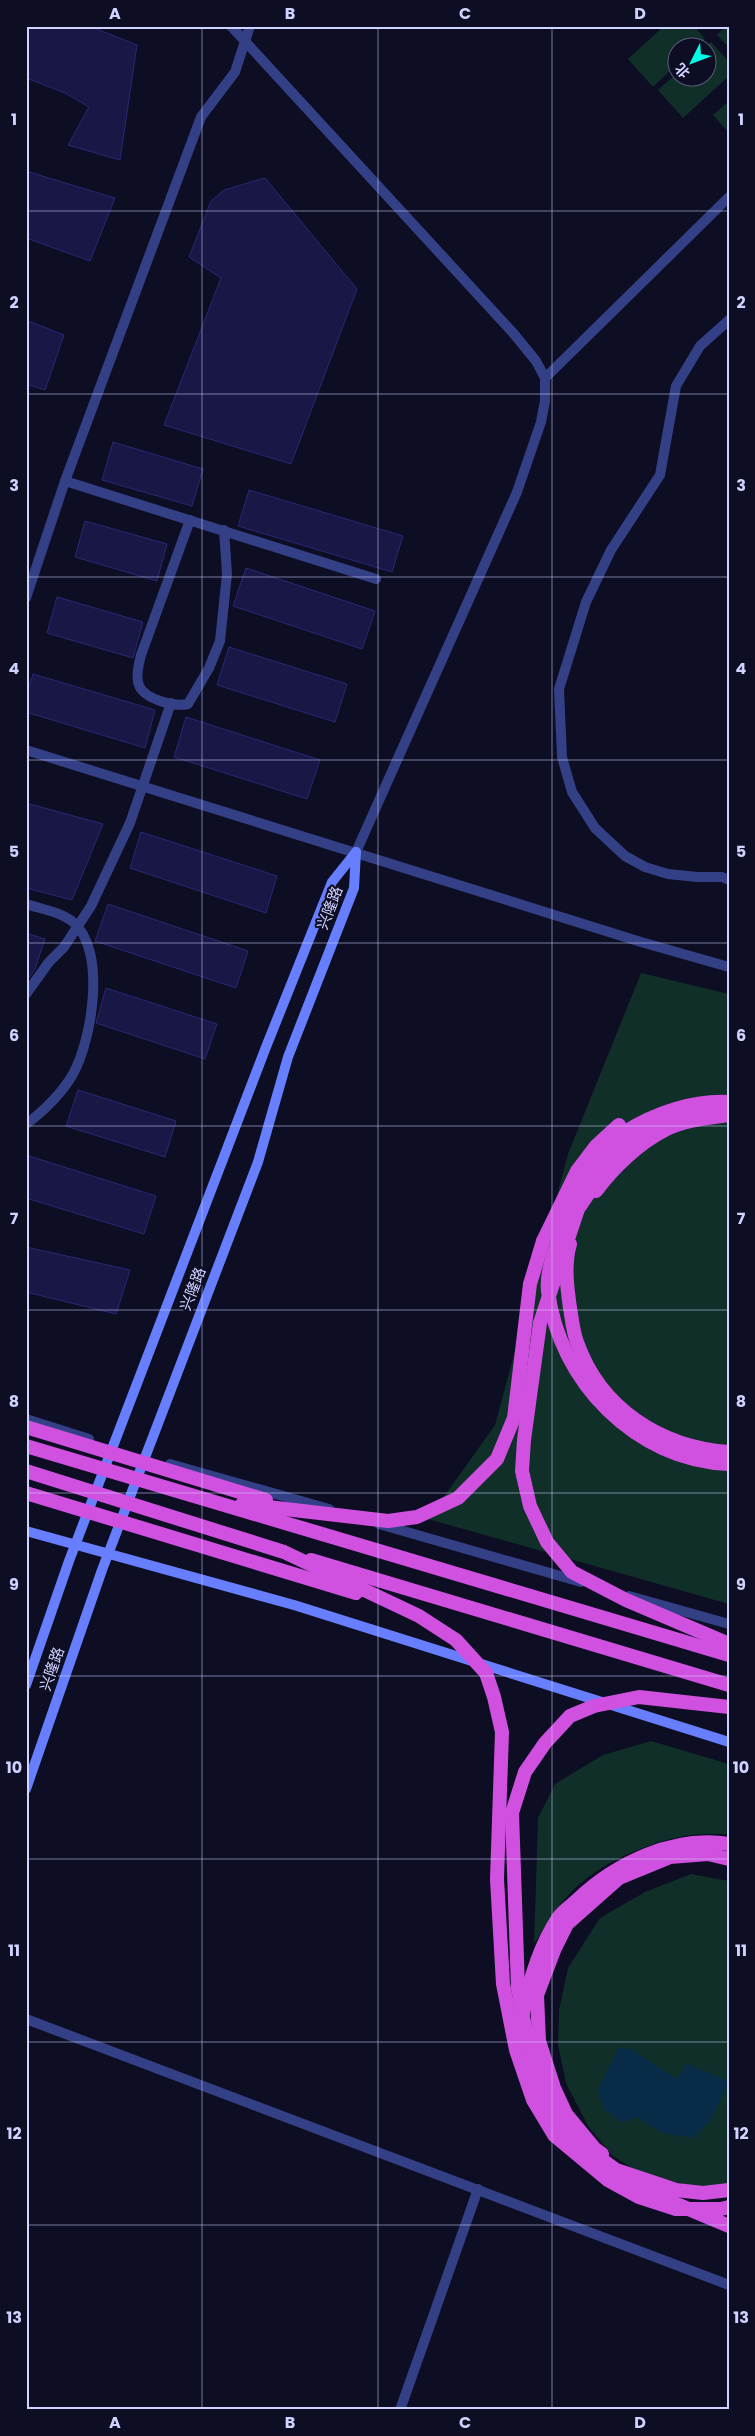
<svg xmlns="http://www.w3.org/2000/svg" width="755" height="2436" font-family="Poppins,'Noto Sans SC',sans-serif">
  <rect width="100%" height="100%" fill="#0d0d24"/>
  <!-- green -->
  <g fill="#0f2f28">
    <path d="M664,26H694L705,39L695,47L678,48L677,64L653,87L628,59Z"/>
    <path d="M726,26H729V48L717,35Z"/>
    <path d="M711,42L729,62V76L683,118L658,90L677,73L678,78H708V48L705,47Z"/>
    <path d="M729,101V133L713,115Z"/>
    <path d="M641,973L729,994V1604L428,1519L495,1425L568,1154Z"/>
    <path d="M651,1741L729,1764V1834C712,1834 695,1833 679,1837C641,1845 590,1868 565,1899C553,1913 544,1929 534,1944L538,1818L555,1784L603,1755Z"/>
    <path d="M691,1874L729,1881V2184L707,2190L638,2172L613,2156L588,2126L566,2083L558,2045L559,2010L568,1968L600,1918L645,1892Z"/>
  </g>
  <!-- water -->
  <path fill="#082b48" d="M619,2047L633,2050L676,2079L687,2064L729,2081L713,2117L694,2138L663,2133L636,2117L621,2123L603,2108L598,2089Z"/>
  <!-- building -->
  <g fill="#181746" stroke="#292874">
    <path d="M26,26H89L137,45L120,160L68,145L89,107L65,93L26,78Z"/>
    <path d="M26,171L115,198L90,261L26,238Z"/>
    <path d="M265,178L357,289L291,464L164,425L221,278L189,257L211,201L224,190Z"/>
    <path d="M26,320L64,335L45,390L26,384Z"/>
    <path d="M113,442L203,469L192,506L102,480Z"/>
    <path d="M249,490L403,536L392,572L238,526Z"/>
    <path d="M85,521L167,544L157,581L75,557Z"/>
    <path d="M246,568L375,611L362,649L233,606Z"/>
    <path d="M57,597L143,622L133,658L47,633Z"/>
    <path d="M229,647L347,684L335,722L217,685Z"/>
    <path d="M33,674L155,710L145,748L26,712V696Z"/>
    <path d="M186,717L320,760L307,799L174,757Z"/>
    <path d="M26,803L103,824L72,900L26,888Z"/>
    <path d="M141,832L277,876L266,913L130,868Z"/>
    <path d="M108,904L248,951L236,988L95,941Z"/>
    <path d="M26,933L45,939L35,969L26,982Z"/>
    <path d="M106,988L217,1024L205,1059L96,1023Z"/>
    <path d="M78,1090L176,1121L165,1157L66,1126Z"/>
    <path d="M26,1155L156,1196L144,1234L26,1198Z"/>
    <path d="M26,1247L130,1270L116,1314L26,1292Z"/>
  </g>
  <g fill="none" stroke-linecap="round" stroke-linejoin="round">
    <!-- service -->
    <path stroke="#344086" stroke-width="10" d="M729,320L700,346L676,386L660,475L611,550L586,602L559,689L562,757L572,792L595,828L625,856L645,867L668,874L697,877H722L729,880"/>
    <!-- minor -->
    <g stroke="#344086" stroke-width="10">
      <path d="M545,378L729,197"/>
      <path d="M65,481L376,579"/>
      <path d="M190,520L141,655C139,663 136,673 138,682C141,699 174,707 188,704L209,668L220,641L227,574L224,530"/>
      <path d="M26,598L65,481L201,117L235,72L250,26"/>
      <path d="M26,904C41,909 61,912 73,922C107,950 92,1040 73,1074C63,1092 43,1112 26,1124"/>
      <path d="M26,994L49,962L64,947L91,906L130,823L171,703"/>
    </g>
    <!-- tertiary -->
    <g stroke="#344086" stroke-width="10">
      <path d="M231,26L514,334L536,361L545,378V401L541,422L517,492L356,852"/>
      <path d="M26,750L641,942L729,967"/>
      <path d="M26,1419L89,1439"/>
      <path d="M170,1464L329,1509"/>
      <path d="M379,1524L581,1582"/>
      <path d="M629,1596L729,1624"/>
      <path d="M26,2019L729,2285"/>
      <path d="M400,2410L478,2189"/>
    </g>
    <!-- secondary -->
    <g stroke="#677fff" stroke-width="10">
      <path d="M26,1531L294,1605L729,1742"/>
      <path d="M26,1685L69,1561L266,1047L332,882L356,852"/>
      <path d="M26,1789L102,1570L258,1162L288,1057L354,888L356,852"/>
    </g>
    <!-- trunk -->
    <g stroke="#d051e0" stroke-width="14">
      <path d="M729,1102C693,1100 655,1113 625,1132C610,1141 580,1179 573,1196C567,1208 564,1222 560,1235C554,1252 546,1273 548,1291C559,1381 636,1461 729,1464"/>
      <path d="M596,1191C613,1168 639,1143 665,1130C683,1120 708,1118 729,1115"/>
      <path d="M543,1241L577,1171L596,1146L619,1125"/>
      <path d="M570,1244C564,1264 567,1287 570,1308C572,1319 573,1332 577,1342C600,1408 660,1447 729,1452"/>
      <path d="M311,1560L729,1685"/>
      <path d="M523,2014C529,1981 539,1947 558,1918C563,1911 571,1906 577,1900C616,1863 674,1835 729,1844"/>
      <path d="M602,2154L595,2149L566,2114L554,2088L539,2041L537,1995L555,1948L567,1924L619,1878L670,1857L708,1854L729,1859"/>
      <path d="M617,2179L729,2226"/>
    </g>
    <!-- trunk-bridge -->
    <g stroke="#d051e0" stroke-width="14">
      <path d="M729,1108L703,1109L673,1118L629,1140L601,1175L578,1209L540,1323L524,1440L522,1471L530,1506L547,1542L572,1572L626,1600L729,1644"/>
      <path d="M26,1427L266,1500"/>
      <path d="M26,1446L729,1655"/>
      <path d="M26,1471L284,1552L419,1616L456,1640L486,1673L494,1697L502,1732L497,1879L503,1984L516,2050L533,2100L554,2135L608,2180L639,2197L676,2209H721L729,2207"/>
      <path d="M26,1493L356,1593"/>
      <path d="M242,1504L388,1521L417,1517L458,1498L497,1459L514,1418L530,1284L543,1241"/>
      <path d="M729,1707L639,1697L594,1706L570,1716L545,1743L525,1772L512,1813L518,1988L527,2039L541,2088L555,2116L583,2146L616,2170L676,2190L703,2193L729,2190"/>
    </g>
  </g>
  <!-- grid -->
  <path fill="none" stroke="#d0d3ff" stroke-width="1" stroke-opacity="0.55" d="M202,26V2410M378,26V2410M552,26V2410M26,211H729M26,394H729M26,577H729M26,760H729M26,943H729M26,1126H729M26,1310H729M26,1493H729M26,1676H729M26,1859H729M26,2042H729M26,2225H729"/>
  <g text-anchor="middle" stroke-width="4" stroke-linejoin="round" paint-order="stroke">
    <!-- street labels -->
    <g font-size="15" fill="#d0d3ff" stroke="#0d0d24">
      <text transform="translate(330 908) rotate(-69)" y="5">兴隆路</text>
      <text transform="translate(193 1289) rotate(-69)" y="5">兴隆路</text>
      <text transform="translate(52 1669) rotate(-71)" y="5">兴隆路</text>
    </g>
  </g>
  <!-- border -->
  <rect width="755" height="2436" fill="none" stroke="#0d0d24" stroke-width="55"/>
  <!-- north arrow -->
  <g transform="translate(692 62) rotate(228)"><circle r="24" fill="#0d0d24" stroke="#5b5c7c"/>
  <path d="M0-4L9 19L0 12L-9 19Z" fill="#00fbe6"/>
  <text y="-8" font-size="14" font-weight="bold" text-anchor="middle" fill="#d0d3ff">北</text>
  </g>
  <rect x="28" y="28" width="700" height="2380" fill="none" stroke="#d0d3ff" stroke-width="2"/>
  <g font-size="16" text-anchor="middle" font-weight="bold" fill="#d0d3ff">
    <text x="115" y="19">A</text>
    <text x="290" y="19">B</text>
    <text x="465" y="19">C</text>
    <text x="640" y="19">D</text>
    <text x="14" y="125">1</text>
    <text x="741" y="125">1</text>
    <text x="14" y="308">2</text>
    <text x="741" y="308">2</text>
    <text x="14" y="491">3</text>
    <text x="741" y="491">3</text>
    <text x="14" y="674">4</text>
    <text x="741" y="674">4</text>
    <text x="14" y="857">5</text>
    <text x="741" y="857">5</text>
    <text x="14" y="1041">6</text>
    <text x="741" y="1041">6</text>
    <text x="14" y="1224">7</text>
    <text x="741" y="1224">7</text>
    <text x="14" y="1407">8</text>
    <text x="741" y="1407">8</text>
    <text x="14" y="1590">9</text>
    <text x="741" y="1590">9</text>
    <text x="14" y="1773">10</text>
    <text x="741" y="1773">10</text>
    <text x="14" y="1956">11</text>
    <text x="741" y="1956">11</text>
    <text x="14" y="2139">12</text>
    <text x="741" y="2139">12</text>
    <text x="14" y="2323">13</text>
    <text x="741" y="2323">13</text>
    <text x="115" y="2428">A</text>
    <text x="290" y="2428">B</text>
    <text x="465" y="2428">C</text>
    <text x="640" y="2428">D</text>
  </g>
</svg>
